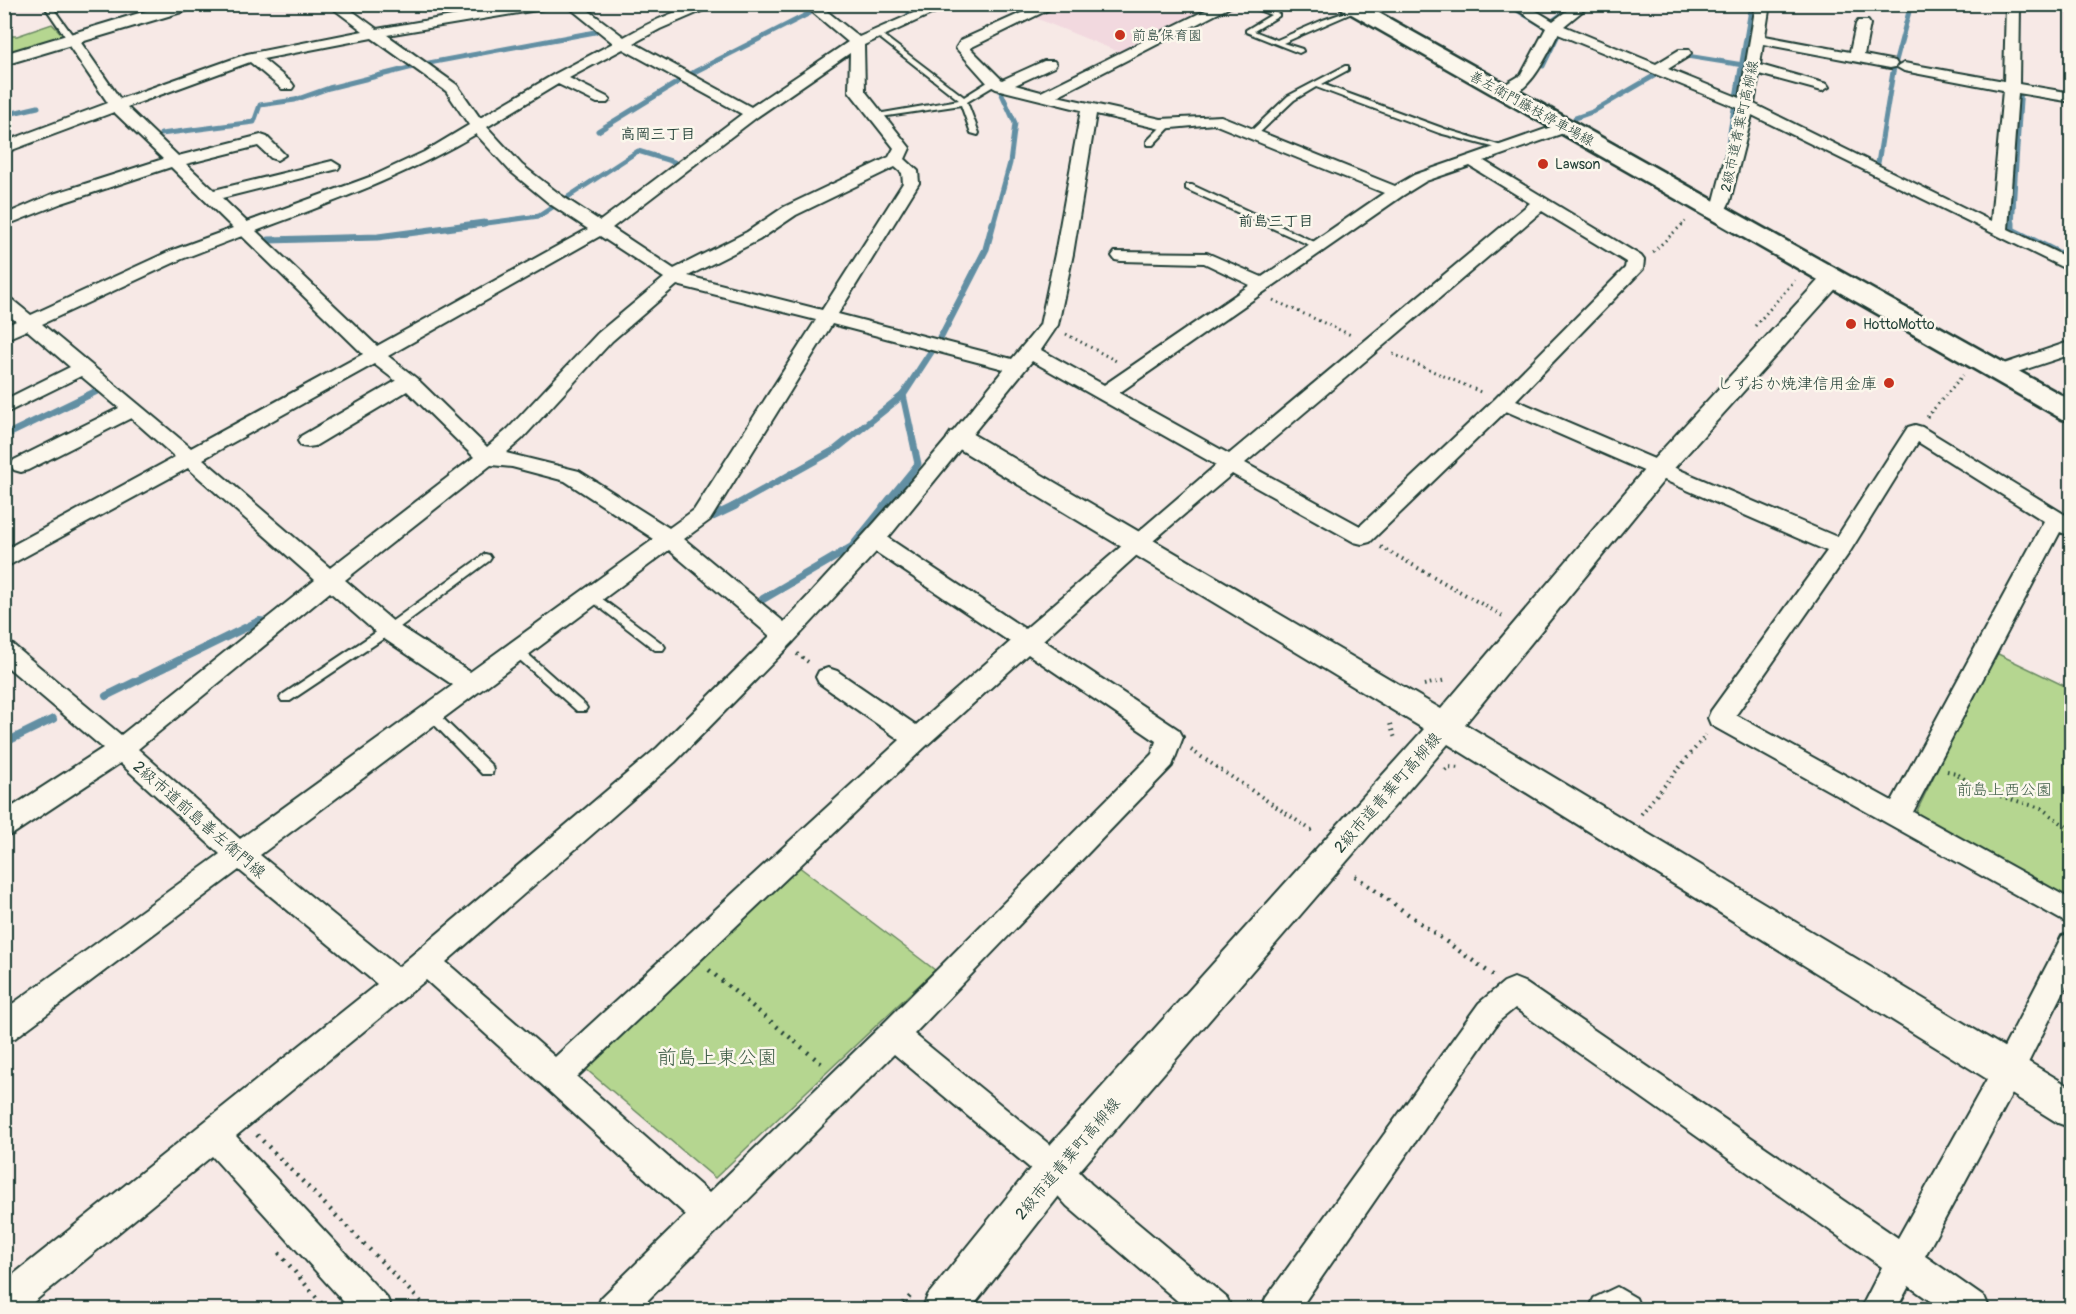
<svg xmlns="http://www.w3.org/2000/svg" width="2076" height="1314" font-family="Pangolin,'Klee One',sans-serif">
  <rect width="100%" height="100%" fill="#f7e9e6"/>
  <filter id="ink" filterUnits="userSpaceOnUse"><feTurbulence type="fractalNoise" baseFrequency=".0167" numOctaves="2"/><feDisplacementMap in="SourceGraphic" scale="12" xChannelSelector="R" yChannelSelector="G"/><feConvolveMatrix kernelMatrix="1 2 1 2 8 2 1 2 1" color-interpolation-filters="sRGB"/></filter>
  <g filter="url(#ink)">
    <!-- built -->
    <path fill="#f2d9df" d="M1061,4L1181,5L1204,13L1124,54L1033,17Z"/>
    <!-- green -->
    <g fill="#b5d690" stroke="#6a8a62" stroke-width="1.5">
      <path d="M52,24L63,35L58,40L11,54L5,51L4,36H17Z"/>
      <path d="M1994,652L2071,689V904L1914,817Z"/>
      <path d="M798,866L935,970L715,1178L580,1064Z"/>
    </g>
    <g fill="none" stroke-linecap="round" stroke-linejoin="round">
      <!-- stream-far2 -->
      <g stroke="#628fa3" stroke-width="5">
        <path d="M1507,4L1547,28"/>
        <path d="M905,20L915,4"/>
        <path d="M1551,22L1573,6"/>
        <path d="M1680,60L1687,56L1743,65"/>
        <path d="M1543,66L1559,33L1568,36"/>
        <path d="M4,115L38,107"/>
        <path d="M1575,118L1592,112L1664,70"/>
        <path d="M598,131L696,71L810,13"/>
        <path d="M161,134L254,122L260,105L295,100L329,88L429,63L595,32"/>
        <path d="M1878,163L1893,72L1911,4"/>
        <path d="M1724,167L1752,4"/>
        <path d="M472,225L539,216L638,151L674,162"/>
        <path d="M993,225L1010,163L1015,123L1001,92"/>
        <path d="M2012,225L2021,85L2024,86"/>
      </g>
      <!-- stream-far1 -->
      <g stroke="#628fa3" stroke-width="7">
        <path d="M2012,223V230L2064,256"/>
        <path d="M269,240L378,237L484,223"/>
        <path d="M4,436L99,390"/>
        <path d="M732,507L836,449L903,395L942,335L986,249L993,223"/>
        <path d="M883,507L918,464L903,395"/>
      </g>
      <!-- stream -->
      <g stroke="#628fa3" stroke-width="8">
        <path d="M714,516L735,506"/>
        <path d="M763,599L852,547L885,506"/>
        <path d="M106,696L259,621L272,622"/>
        <path d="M4,743L53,719"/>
      </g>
      <defs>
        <g id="service">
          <path d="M43,4H50L76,40L75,42H69Z"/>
          <path d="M1243,4H1254L1279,14V16L1254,31L1277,40L1323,20L1349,11L1352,13L1283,43L1302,49L1303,51L1299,53L1246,32V30L1271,15Z"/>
          <path d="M876,33H880L964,97L991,80H997V84L967,102L979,133L978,135L971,133L961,105L874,118L873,116L877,114L959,100L876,35Z"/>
          <path d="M1345,66H1348V70L1322,84L1445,129L1508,148L1504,150L1439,133L1316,87L1294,100L1256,136H1250V132L1288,96Z"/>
          <path d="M1167,121L1174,123L1153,145H1147V141Z"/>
          <path d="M1186,185H1192L1323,246L1316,248L1186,189Z"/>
          <path d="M485,554L489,555L491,558L489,561L392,633L290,701H282L280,698L282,695L384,627Z"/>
          <path d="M593,592L663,644L665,647L663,650H655L589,599L587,596Z"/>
          <path d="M517,647L521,648L585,705L587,708L585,711H577L513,654L511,651Z"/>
          <path d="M431,709L435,711L492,766L493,770L492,774H482L427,717L425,714L427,711Z"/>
        </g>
        <g id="minor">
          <path d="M327,4H343L377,29L521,4H555L549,8L387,35L457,85L480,118L553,75L613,43L565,4H580L624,37C653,21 685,4 718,4L660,29L634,43L751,107L848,42L803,4H818L859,37L934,4H953L864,45L865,91L910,148L905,159L918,171L919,183L838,314L1012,359L1040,325L1055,254L1081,110L996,89L989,85L956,48L961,40L1041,4H1060L970,48L1002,80L1044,61H1054L1056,64L1054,67L1015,85L1041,92L1218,4H1236L1057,96L1161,119L1221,116L1395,186L1414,175L1560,124H1572L1574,127L1572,130L1484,161L1641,256L1644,260L1643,269L1516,400L1837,537L1908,427L1915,425L1922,427L2072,519V536L2060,532L1913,812L2072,900V926L1711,725L1708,718L1711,711L1827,551L1506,411L1370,542L1362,544L1354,542L1232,474L1147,546L1043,640L1179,730L1183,737L1172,766L914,1034L1066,1158L1091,1184L1227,1298L1232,1310H1188L1067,1206L1044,1180L894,1054L638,1310H596L601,1298L686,1215L426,980L236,1136L387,1298L392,1310H351L212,1156L24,1310H4V1282L377,984L239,870L15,1038L4,1041V1010L220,854L120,763L13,834L4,837V812L103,748L4,664V641L12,644L121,735L315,580L188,468L4,568V550L175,457L131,418L28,470L21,472L14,470L11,465L14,460L119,408L81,376L4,414V400L70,367L27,330L4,340V327L16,321L4,312V297L10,298L31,315L170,251L233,228L171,167L62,203L4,226V215L50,195L163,159L114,112L4,153V142L108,103L65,40L67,37H77L120,99L247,54L363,31ZM372,38L446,91L469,125L424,152L375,175L247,222L222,198L338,169L340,166L332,161L214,190L186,164L258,146L271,158L277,160L285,155L267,137L261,135L178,156L127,107L250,62L282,89H292L294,86L292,83L263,59ZM623,49L742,114L600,221L562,196L522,165L487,127L558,84L597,103H607L610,100L607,97L569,78ZM850,53L849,91L894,148L889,157L784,207L747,232L674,269L612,228L757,117ZM1096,114L1161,129L1214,124L1384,193L1262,277L1207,253L1115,252L1112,256L1115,260L1121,261L1204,263L1250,285L1104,385L1041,350L1058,325L1073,254ZM476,134L510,171L550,204L588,229L377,346L256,231C332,202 406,176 476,134ZM1470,166L1530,203L1229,454L1119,393L1402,196L1426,181ZM895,167L902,173L903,183L822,310L688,276L759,240L796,215ZM1542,211L1626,262L1625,268L1496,398L1360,526L1245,463ZM242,236L363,354L191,448L42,324L182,259ZM600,236L664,278L598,333L508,429L487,447L416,378L388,356ZM677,285L816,320L694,510L669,528L579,471L506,453L522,439L612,341ZM832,324L1004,369C934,457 861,540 784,622L684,539L710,520ZM1032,361L1216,465L1025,629L888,538ZM374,364L396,381L301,436L298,441L301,446L308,447L315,446L407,391L474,457L330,568L203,459ZM1918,442L2044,521L1892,801L1736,715L1849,553ZM491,465L512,467L565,481L654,539L470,672L396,624L345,580ZM669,550L770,636L657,748L398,967L260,855ZM876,552L1010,642L916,725L837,671L828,668L819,671L816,677L819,683L900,740L555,1057L446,962L675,762L793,642ZM330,592L380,636L453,685L240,839L138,749ZM1028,654L1156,741L1152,754L882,1025L709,1193L577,1077L926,746Z"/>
          <path d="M1508,4H1525L1553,21L1576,4H1591L1564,26L1656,64L1679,50H1689L1691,53L1689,56L1668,69L1740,98L1756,4H1770L1765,36L1850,52L1856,24L1858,21H1868L1870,24L1864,55L1895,61L1897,64L1895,67L1890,68L1763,44L1760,65L1827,84L1829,87L1822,91L1759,74L1754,104L1991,221L2003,90L1904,71L1897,67L1904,63L2004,81L2006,4H2020L2019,84L2072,93V102L2018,93L2008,229L2072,260V272L1752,115L1730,201L1723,215H1711L1709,211L1714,201L1738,108L1558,34C1547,54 1528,102 1499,94L1496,91L1499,88L1521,75L1546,28Z"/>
          <path d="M2072,341V354L1999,378L1992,376L1989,372L1992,368Z"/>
          <path d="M2072,933V975L2019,1081L1925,1256L1985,1298L1990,1310H1943L1909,1286L1896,1310H1860L1882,1267L1515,1008L1499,1021L1299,1310H1261L1266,1298L1479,1003L1504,982L1514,978L1524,982L1898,1238L1997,1061L2062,936Z"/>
          <path d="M1617,1287L1636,1298L1641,1310H1589L1594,1298Z"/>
        </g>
        <g id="tertiary">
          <path d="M169,4H197L195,8L4,65V54Z"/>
          <path d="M1833,271L1841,273L1844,278L1841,283L1668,475L1465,724L2072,1088V1128L2058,1123L1448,744L1069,1183L970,1310H922L928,1295L1041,1155L1424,729L951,444L947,438L951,432L960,430L969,432L1441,709L1650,463L1825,273Z"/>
        </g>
        <path id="secondary" d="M1339,4H1363L2072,401V421L2062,419L1341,8Z"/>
      </defs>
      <!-- service casing -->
      <use href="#service" stroke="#1f3d34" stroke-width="4"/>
      <!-- minor casing -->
      <use href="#minor" stroke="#1f3d34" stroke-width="4"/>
      <!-- tertiary casing -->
      <use href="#tertiary" stroke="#1f3d34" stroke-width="4"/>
      <!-- secondary casing -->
      <use href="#secondary" stroke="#1f3d34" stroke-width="5"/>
      <!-- path-far3 -->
      <path stroke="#1f3d34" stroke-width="2" stroke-dasharray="1 3" stroke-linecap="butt" d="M1682,225L1687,220"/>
      <!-- path-far2 -->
      <g stroke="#1f3d34" stroke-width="3" stroke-dasharray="1.5 4" stroke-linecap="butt">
        <path d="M1653,252L1684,223"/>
        <path d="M1273,300L1351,335"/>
        <path d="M1755,326L1795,280"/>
        <path d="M1066,334L1118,362"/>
        <path d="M1393,354L1483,393"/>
        <path d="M1927,417L1963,375"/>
      </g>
      <!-- path-far1 -->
      <g stroke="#1f3d34" stroke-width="4" stroke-dasharray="1.5 4.5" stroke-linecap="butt">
        <path d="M1381,547L1503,616"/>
        <path d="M797,654L811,664"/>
        <path d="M1424,685L1446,680"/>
        <path d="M1390,724L1396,741"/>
        <path d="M1191,750L1314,832"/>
        <path d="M1445,770L1448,767L1460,768"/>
        <path d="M1947,771L1956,773L1979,790L2041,808L2072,831"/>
        <path d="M1641,814L1706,735"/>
      </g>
      <!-- path -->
      <g stroke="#1f3d34" stroke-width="4.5" stroke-dasharray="2 6" stroke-linecap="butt">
        <path d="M1355,876L1494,976"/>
        <path d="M709,970L823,1065"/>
        <path d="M257,1135L429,1310"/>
        <path d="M279,1253L327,1310"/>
        <path d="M898,1310L913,1293"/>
      </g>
      <!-- service -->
      <use href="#service" fill="#fbf7ec" fill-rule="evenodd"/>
      <!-- minor -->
      <use href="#minor" fill="#fbf7ec" fill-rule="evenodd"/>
      <!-- tertiary -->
      <use href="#tertiary" fill="#fbf7ec" fill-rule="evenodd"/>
      <!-- secondary -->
      <use href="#secondary" fill="#fbf7ec" fill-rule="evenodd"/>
    </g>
  </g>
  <!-- markers -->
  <g fill="#c8321e" stroke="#fbf7ec" stroke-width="2">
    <circle cx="1120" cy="35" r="6"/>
    <circle cx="1543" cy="164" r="6"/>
    <circle cx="1851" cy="324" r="6"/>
    <circle cx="1889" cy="383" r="6"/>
  </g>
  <g text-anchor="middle" stroke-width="5" stroke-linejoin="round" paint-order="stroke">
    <!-- far-poi labels -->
    <g font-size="14" fill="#1f3d34" stroke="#fbf7ec" text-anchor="start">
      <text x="1132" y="40">前島保育園</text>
      <text x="1555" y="169">Lawson</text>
      <text x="1863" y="329">HottoMotto</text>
    </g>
    <!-- far-street labels -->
    <g font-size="14" fill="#1f3d34" stroke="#fbf7ec">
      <text transform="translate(1532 108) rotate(29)" y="5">善左衛門藤枝停車場線</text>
      <text transform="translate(1739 126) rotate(-78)" y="5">2級市道青葉町高柳線</text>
    </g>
    <!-- far-neighbourhood labels -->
    <g font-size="15" font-weight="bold" fill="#1f3d34" stroke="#fbf7ec">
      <text x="658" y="139">高岡三丁目</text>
      <text x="1276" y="226">前島三丁目</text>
    </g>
    <!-- poi labels -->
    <g font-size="16" fill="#1f3d34" stroke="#fbf7ec" text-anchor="end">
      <text x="1877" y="389">しずおか焼津信用金庫</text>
    </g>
    <!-- park labels -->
    <g font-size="16" fill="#3d5c46" stroke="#fbf7ec">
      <text x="2004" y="795">前島上西公園</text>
    </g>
    <!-- street labels -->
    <g font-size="16" fill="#1f3d34" stroke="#fbf7ec">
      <text transform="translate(1387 792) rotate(-49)" y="6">2級市道青葉町高柳線</text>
      <text transform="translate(200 819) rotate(41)" y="6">2級市道前島善左衛門線</text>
      <text transform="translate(1067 1158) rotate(-50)" y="6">2級市道青葉町高柳線</text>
    </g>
    <!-- near-park labels -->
    <g font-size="20" fill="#3d5c46" stroke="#fbf7ec">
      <text x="717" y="1064">前島上東公園</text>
    </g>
  </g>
  <!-- margin -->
  <rect width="2076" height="1314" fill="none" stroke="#fbf7ec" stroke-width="24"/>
  <rect x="12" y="12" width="2052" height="1290" fill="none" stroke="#1f3d34" stroke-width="2" filter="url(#ink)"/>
</svg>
